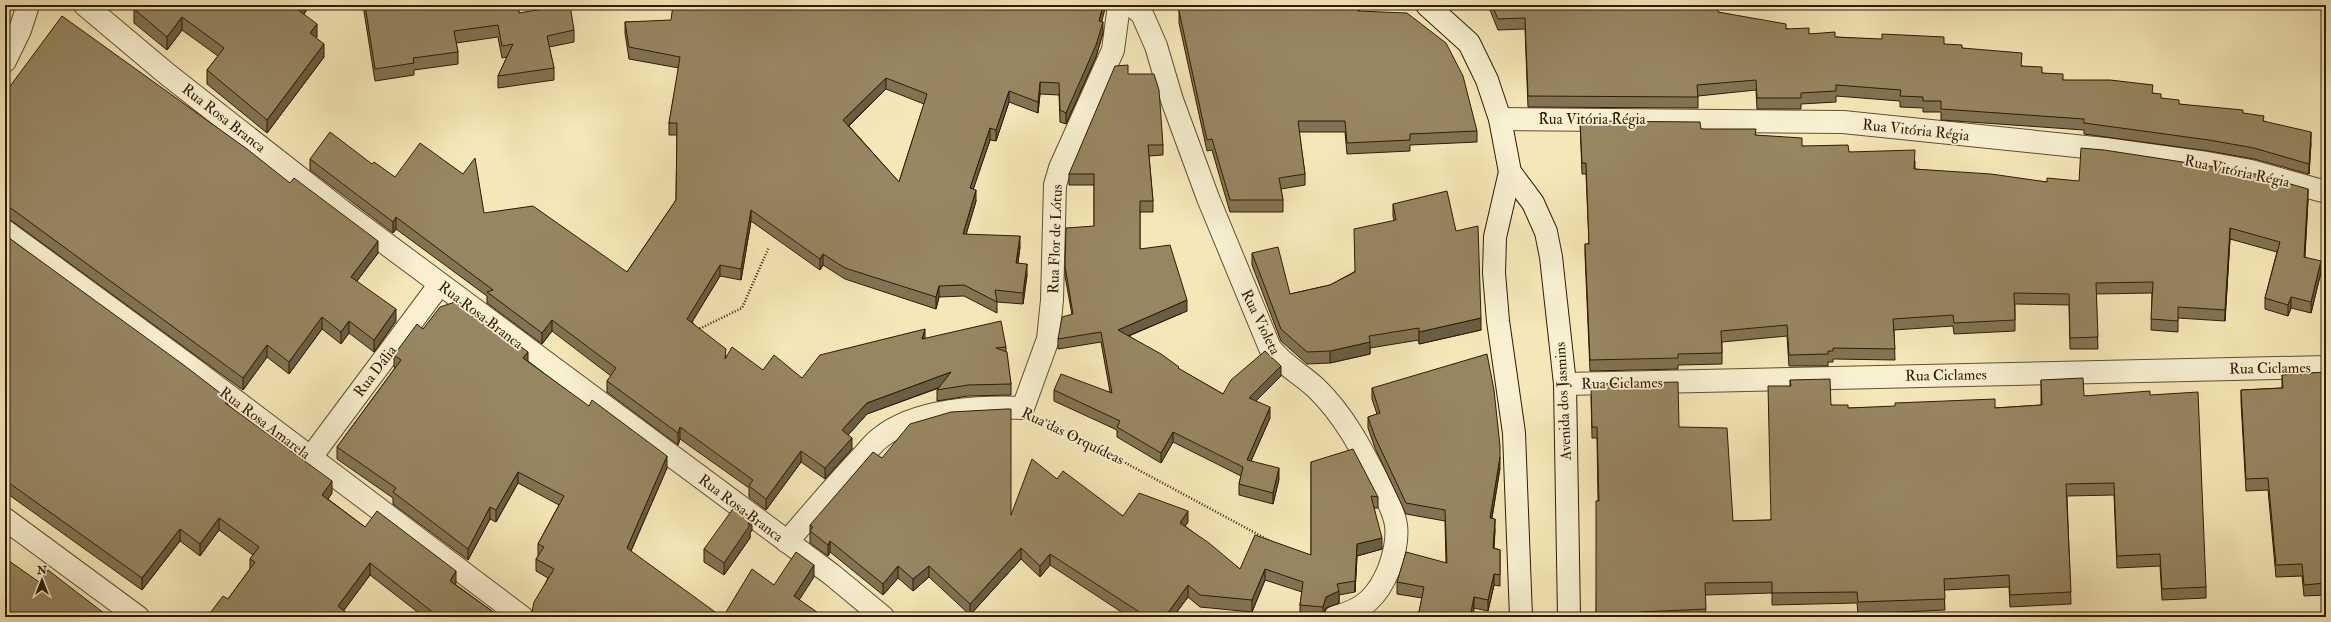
<svg xmlns="http://www.w3.org/2000/svg" width="2331" height="622" font-family="'IM FELL Double Pica',serif">
  <rect width="100%" height="100%" fill="#f5e8b8"/>
  <filter id="stains"><feTurbulence type="fractalNoise" baseFrequency=".005" numOctaves="4"/><feColorMatrix values="0 0 0 0 .2 0 0 0 0 .09 0 0 0 0 .02 0 0 0 .5 -.17"/></filter>
  <radialGradient id="worn" r=".72"><stop offset=".6" stop-color="#630" stop-opacity="0"/><stop offset="1" stop-color="#630" stop-opacity=".3"/></radialGradient>
  <g fill="none" stroke-linecap="round" stroke-linejoin="round">
    <defs>
      <g id="street">
        <path d="M85,5L167,74L342,211L831,574L883,617"/>
        <path d="M1131,5L1142,14L1156,46L1172,100L1208,198L1270,348C1283,365 1301,374 1316,388C1344,415 1361,448 1379,483C1385,496 1394,510 1396,525C1398,540 1394,555 1389,569C1378,596 1364,610 1335,617"/>
        <path d="M5,61L20,30L28,5"/>
        <path d="M1500,119L1843,122L2105,149L2207,163L2251,171L2326,192"/>
        <path d="M5,231L192,368L522,617"/>
        <path d="M1565,384L2326,367"/>
        <path d="M311,457L440,284"/>
        <path d="M5,519L138,617"/>
        <path d="M787,542C811,514 834,486 859,460C866,453 872,444 880,438C916,409 980,406 1023,408L1048,339L1052,300L1055,185L1060,168L1113,50L1119,5"/>
      </g>
      <g id="secondary">
        <path d="M1427,5L1469,43L1487,80L1500,119L1510,172L1533,203L1546,232L1551,257L1565,384L1569,617"/>
        <path d="M1510,172L1495,237L1494,273L1498,321L1514,433L1521,617"/>
      </g>
    </defs>
    <!-- street casing -->
    <use href="#street" stroke="#614e30" stroke-width="24"/>
    <!-- secondary casing -->
    <use href="#secondary" stroke="#301b02" stroke-width="24"/>
    <!-- path -->
    <g stroke="#301b02" stroke-width="2.5" stroke-dasharray="1 2" stroke-linecap="butt">
      <path d="M697,330L742,308L769,247"/>
      <path d="M1046,420L1272,542"/>
    </g>
    <!-- street -->
    <use href="#street" stroke="#f8f0d1" stroke-width="22"/>
    <!-- secondary -->
    <use href="#secondary" stroke="#f8f0d1" stroke-width="22"/>
  </g>
  <!-- wall -->
  <g fill="#817353" stroke="#301b02" fill-rule="evenodd">
    <path d="M137,5H310L304,14L317,37L316,38L324,57L267,133L207,84V70L218,56L182,30L167,50L134,23V9Z"/>
    <path d="M363,5H518L519,13L574,30V42L549,47L554,68V80L498,88V76L507,57L502,58L498,37L456,43L458,52V64L414,70V75L375,81Z"/>
    <path d="M1175,5H1359V11L1477,131V142L1410,145V151L1347,154L1345,132H1299L1305,174V185L1281,189L1283,200V212H1230L1212,150L1207,151L1179,23V11L1180,8L1176,7Z"/>
    <path d="M1488,5H1668V9L1718,12L1809,34L1835,37L1944,44L1962,48L2022,66L2063,80L2153,93L2161,98L2179,104L2243,113L2264,121L2311,143L2309,174L2254,159L2209,151L2084,134V130L1941,120V112H1923V108L1900,107V101L1836,96V102L1801,104V109H1757L1756,90L1698,96V108L1528,107L1525,29L1498,30Z"/>
    <path d="M1102,21L1103,33L1096,57L1066,124L1060,122L1059,95L1040,94L1038,113L1009,102L996,141L990,140L973,189L976,201L966,234L1020,247L1018,263L1027,275L1023,304L997,302V313L964,296L939,297L936,309L845,279L823,265L820,270L751,221L741,280L720,276L692,322L726,356L763,370L802,378L925,339L1006,347V352L1011,384V395L968,396L937,401V390L939,388L867,414L848,435L852,449L825,479L801,462L766,510L749,497V488L680,439L678,445L607,392V381L611,376L552,331L542,344L487,303V296L396,229L393,233L310,170V159L372,164L395,177L627,272L676,200L677,135H669V123L679,68L629,59L625,33V22ZM886,89L924,104L899,182L849,126Z"/>
    <path d="M1128,74L1163,145V155L1149,156L1153,201V212H1140V249L1187,311L1129,336L1179,369L1223,394L1281,376L1256,401L1270,418L1251,461L1279,479L1273,504L1239,495V484L1241,476L1173,442L1161,463L1117,437V430L1054,401V390L1110,392L1101,342L1058,349V339L1072,315L1065,276V266L1094,226V185H1069V174Z"/>
    <path d="M5,93L378,253L357,281L396,321L374,352L349,333L341,344L322,329L289,374L267,357L243,390L12,221L5,220Z"/>
    <path d="M1580,121L1701,129L1756,135L1802,146L1849,152L1915,161V169L2047,182L2308,200L2305,257L2321,272L2311,313L2291,308L2288,316L2265,309V298L2277,252L2230,239L2225,321L2178,318V332L2151,330L2152,293L2096,294L2098,349H2070L2069,305L2015,304V331L1954,334L1953,326L1894,330L1895,360L1833,359V362H1828V366H1789L1787,336L1722,342V364L1678,365V369L1590,371L1585,255V244H1589L1586,174H1582Z"/>
    <path d="M1393,204L1456,231L1481,330L1419,344V340L1370,348V354L1330,363L1307,364L1281,341L1252,265V253L1290,294L1330,285L1354,272L1394,221L1393,216Z"/>
    <path d="M5,235L228,405L332,493L328,499L365,527L456,583L455,584L500,617H424L370,575L343,611L228,599L250,569V559L253,555L219,530L200,556L180,541L142,590L5,492Z"/>
    <path d="M423,329L528,361L667,468L631,551L532,612L548,578L536,571V559L538,556V544L559,505L518,483L496,522L490,519L468,560L393,504V498L337,459V447L395,368L394,367V355Z"/>
    <path d="M2326,372V595L2304,596L2302,576L2276,577L2268,490L2246,491L2241,402V390L2282,388V375Z"/>
    <path d="M1790,380L1831,405L1848,408H1995L2041,405V380L2084,396L2150,395L2206,587V598L2162,600L2160,566L2117,568L2114,495L2067,496L2071,604L2010,607L2009,587L1944,590L1945,610L1858,614L1857,603L1772,605V593L1705,595L1706,617H1596L1598,501L1597,438H1592L1591,396L1679,427L1733,521L1771,520L1790,386Z"/>
    <path d="M1372,388L1500,468L1492,518L1495,530L1494,548L1500,550V586L1494,585L1488,611L1474,608L1473,617H1418L1422,598L1397,594V582L1446,562L1445,521L1406,514L1375,448L1368,428V417L1377,414L1372,399Z"/>
    <path d="M882,458L1011,515L1057,479L1123,516L1188,522L1185,526L1240,569L1311,555V462L1378,497V508H1374L1382,549L1357,556L1355,592L1339,595V603L1326,608L1323,617H1300V605L1302,592L1265,580L1252,612L1200,607L1188,597L1173,617H1129L1050,565L1040,577L1021,559L970,615L929,577L913,591L898,578L883,595L830,552L828,556L810,543V525Z"/>
    <path d="M752,531L750,533V538L724,575L704,562V549Z"/>
  </g>
  <!-- shaded-wall -->
  <g fill="#695e44" stroke="#301b02">
    <path d="M300,5H310L297,23V9Z"/>
    <path d="M1103,5H1106L1099,32V21Z"/>
    <path d="M182,17V30L167,50V37Z"/>
    <path d="M1103,22V33L1096,57L1066,124V113Z"/>
    <path d="M317,24V37L310,46V33Z"/>
    <path d="M324,44V57L267,133V120Z"/>
    <path d="M886,78V89L843,131V120Z"/>
    <path d="M1040,82V94L1038,113V102Z"/>
    <path d="M1009,91V102L996,141V130Z"/>
    <path d="M990,128V140L970,199V188Z"/>
    <path d="M2311,132V143L2309,174V164Z"/>
    <path d="M2308,189V200L2304,268V257Z"/>
    <path d="M976,190V201L963,245V234Z"/>
    <path d="M751,210V221L741,280V269Z"/>
    <path d="M396,217V229L393,233V222Z"/>
    <path d="M2230,228V239L2225,321V310Z"/>
    <path d="M1020,236V247L1016,274V263Z"/>
    <path d="M378,241V253L351,289V277Z"/>
    <path d="M823,254V265L820,270V259Z"/>
    <path d="M2321,261V272L2311,313V302Z"/>
    <path d="M1027,264V275L1023,304V293Z"/>
    <path d="M720,265V276L687,330V319Z"/>
    <path d="M939,286V297L936,309V297Z"/>
    <path d="M2291,297V308L2288,316V305Z"/>
    <path d="M1187,300V311L1118,340V330Z"/>
    <path d="M396,309V321L374,352V340Z"/>
    <path d="M322,317V329L289,374V362Z"/>
    <path d="M1481,318V330L1419,344V332Z"/>
    <path d="M552,320V331L542,344V333Z"/>
    <path d="M349,321V333L341,344V332Z"/>
    <path d="M925,329V340L922,339Z"/>
    <path d="M1370,342V354L1330,363V351Z"/>
    <path d="M267,345V357L243,390V378Z"/>
    <path d="M528,352V364L523,358Z"/>
    <path d="M1281,366V376L1249,408V398Z"/>
    <path d="M951,372V383L867,414L842,442V430L867,403Z"/>
    <path d="M228,399V411L225,403Z"/>
    <path d="M1270,407V418L1247,470V460Z"/>
    <path d="M680,427V439L678,445V433Z"/>
    <path d="M1173,432V442L1161,463V453Z"/>
    <path d="M852,438V449L825,479V468Z"/>
    <path d="M801,451V462L766,510V499Z"/>
    <path d="M667,456V468L627,560V548Z"/>
    <path d="M1500,457V468L1490,529V518Z"/>
    <path d="M1279,468V479L1273,504V493Z"/>
    <path d="M518,472V483L496,522V510Z"/>
    <path d="M332,481V493L322,507V495Z"/>
    <path d="M490,507V519L468,560V549Z"/>
    <path d="M1188,511V522L1180,534V523Z"/>
    <path d="M219,518V530L200,556V544Z"/>
    <path d="M752,518V531L750,533V538L724,575V563L748,524Z"/>
    <path d="M1495,519V530L1493,559V548Z"/>
    <path d="M180,529V541L142,590V578Z"/>
    <path d="M1382,538V549L1357,556L1355,592V581L1357,544Z"/>
    <path d="M830,541V552L828,556V545Z"/>
    <path d="M1021,548V559L970,615V604Z"/>
    <path d="M1050,554V565L1040,577V566Z"/>
    <path d="M370,563V575L339,617L338,606Z"/>
    <path d="M814,565V577L794,608V596Z"/>
    <path d="M898,566V578L883,595V584Z"/>
    <path d="M929,566V577L913,591V579Z"/>
    <path d="M1265,569V580L1252,612V600Z"/>
    <path d="M456,571V583L450,593V581Z"/>
    <path d="M1494,574V585L1488,611V600Z"/>
    <path d="M1188,585V597L1173,617H1165Z"/>
    <path d="M1339,591V603L1326,608L1323,617V607L1326,597Z"/>
    <path d="M1474,597V608L1473,617H1470Z"/>
  </g>
  <!-- building -->
  <g fill="#968661" stroke="#301b02" fill-rule="evenodd">
    <path d="M137,5H300L297,9L317,24L310,33L324,44L267,120L207,70L224,48L182,17L167,37L134,9Z"/>
    <path d="M365,5H518L519,13L567,5H570L574,30L547,36L554,68L498,76L513,44L502,46L498,25L454,31L458,52L413,58L414,63L375,69Z"/>
    <path d="M673,5H1103L1099,21L1103,22L1096,45L1066,113L1060,110L1059,83L1040,82L1038,102L1009,91L996,130L990,128L970,188L976,190L963,234L1020,236L1016,263L1027,264L1023,293L995,290L997,302L964,285L939,286L936,297L845,268L823,254L820,259L751,210L741,269L720,265L687,319L726,349L725,359L732,347L763,370L774,355L802,378L820,355L925,329L922,339L1001,321L1006,347L996,348L1007,352L1011,384L968,385L937,390L951,372L867,403L842,430L852,438L825,468L801,451L766,499L749,486L753,480L680,427L678,433L607,381L616,368L552,320L542,333L487,292L493,290L396,217L393,222L310,159L330,132L372,164L374,162L395,177L420,143L463,174L475,158L484,213L533,206L627,272L676,200L677,123H669L680,57L629,47L625,22L671,20ZM886,78L927,94L899,182L843,120Z"/>
    <path d="M1181,5H1358V11L1407,13L1446,43L1463,76L1477,131L1410,134V140L1347,143L1345,121H1298L1305,174L1279,178L1283,200H1230L1212,139L1207,140L1179,11Z"/>
    <path d="M1492,5H1668V9L1707,6L1718,8V12L1786,24V29L1809,28V34L1835,32V37L1882,39V34L1944,37V44L1962,45V48L2022,53L2021,66L2042,67V73L2063,74V80H2110L2153,85L2152,93L2161,94V98L2179,100V104L2243,110V113L2264,116L2263,121L2311,132L2309,164L2254,148L2209,140L2084,123V119L1941,109V101H1923V97L1900,96L1901,90L1836,85V91L1801,93V98H1757L1756,80L1697,85L1698,97L1528,96L1525,18L1498,19Z"/>
    <path d="M62,16L247,149L290,183L294,178L378,241L351,277L396,309L374,340L349,321L341,332L322,317L289,362L267,345L243,378L12,209L5,208V93Z"/>
    <path d="M1128,65V74H1154L1159,90L1163,145H1148L1153,201H1140V249L1170,245L1187,300L1118,330L1161,354L1179,367L1178,368L1223,394L1231,380L1265,351L1281,366L1249,398L1270,407L1247,460L1279,468L1273,493L1239,484L1243,467L1173,432L1161,453L1117,427L1120,421L1054,390L1061,374L1112,393L1101,332L1058,339L1062,317L1073,314L1065,266L1066,228L1094,226V174H1069L1115,66Z"/>
    <path d="M1580,121L1700,122L1701,129H1756L1755,135L1802,138V146L1848,145L1849,152L1915,150L1914,169L1991,174L2047,182V178L2079,181L2081,148L2104,150L2248,172L2308,189L2304,257L2321,261L2311,302L2291,297L2288,305L2265,298L2280,242L2230,228L2225,310L2178,307V321L2151,319L2153,282L2096,283L2098,337L2070,338L2069,294L2014,293L2015,320L1954,323L1953,315L1893,319L1895,349L1833,348V351H1828V354L1789,355L1787,325L1721,331L1722,353L1678,354V358L1590,360L1585,244H1589L1586,163H1582Z"/>
    <path d="M1447,191L1456,231L1478,226L1481,318L1419,332V328L1369,336L1370,342L1330,351L1307,352L1281,329L1252,253L1278,247L1290,294L1330,285L1355,272L1354,229L1396,220L1393,204Z"/>
    <path d="M5,235L185,366L228,399L225,403L332,481L322,495L365,527L377,511L456,571L450,581L500,617H432L435,614L370,563L338,606L352,617H207L223,596L228,599L255,562L250,559L259,547L219,518L200,544L180,529L142,578L5,480Z"/>
    <path d="M458,301L528,352L523,358L589,406L592,400L667,456L627,548L722,617H525L532,612L534,602L554,569L536,559L544,547L538,544L564,496L518,472L496,510L490,507L468,549L393,492L396,488L337,447L401,360L394,355L417,324L423,329L440,307Z"/>
    <path d="M1487,354L1494,390L1500,446V457L1490,518L1495,519L1493,548L1500,550V575L1494,574L1488,600L1474,597L1470,617H1466L1453,614V617H1418L1424,587L1397,582L1406,552L1447,563L1445,510L1406,503L1375,437L1368,417L1380,413L1372,388Z"/>
    <path d="M2326,372V583L2304,585L2302,564L2276,565L2268,478L2246,479L2241,390L2283,388L2282,375Z"/>
    <path d="M2083,378L2084,396L2150,391V395L2198,392L2206,587L2162,589L2160,554L2117,556L2114,483L2066,484L2071,592L2010,595L2009,575L1944,579L1945,599L1858,602L1857,592L1772,593V582L1705,583L1706,609L1641,612V617H1596V501H1599L1597,427H1592L1591,384L1678,382L1679,427L1727,428L1733,521L1771,520L1768,386H1791L1790,380L1830,379L1831,405H1848V408L1895,406V403L1995,399V408L2042,405L2041,380Z"/>
    <path d="M1006,409H1011V515L1032,459L1057,479L1063,471L1123,516L1139,493L1188,511L1180,523L1209,543L1240,569L1255,535L1311,555V462L1353,449L1378,497L1371,496L1382,538L1357,544L1355,581L1337,584L1339,591L1326,597L1323,607L1300,605L1303,582L1265,569L1252,600L1200,595L1188,585L1165,617H1147L1050,554L1040,566L1021,548L970,604L929,566L913,579L898,566L883,584L830,541L828,545L810,531L813,527L810,525L873,452L882,458L910,424L951,412Z"/>
    <path d="M735,506L752,518L748,524L750,525L724,563L704,549Z"/>
    <path d="M796,552L814,565L794,596L824,617H723L752,569L774,585Z"/>
    <path d="M5,558L39,582L48,570L109,617H5Z"/>
  </g>
  <g text-anchor="middle" stroke-width="3.5" stroke-linejoin="round" paint-order="stroke">
    <!-- street labels -->
    <g font-size="15" fill="#301b02" stroke="#f8f0d1">
      <text transform="translate(224 118) rotate(38)" y="5">Rua Rosa Branca</text>
      <text x="1592" y="124">Rua Vitória Régia</text>
      <text transform="translate(1916 130) rotate(6)" y="5">Rua Vitória Régia</text>
      <text transform="translate(2237 171) rotate(12)" y="5">Rua Vitória Régia</text>
      <text transform="translate(1055 239) rotate(-88)" y="5">Rua Flor de Lótus</text>
      <text transform="translate(481 315) rotate(37)" y="5">Rua Rosa Branca</text>
      <text transform="translate(1261 322) rotate(64)" y="5">Rua Violeta</text>
      <text transform="translate(2270 368) rotate(-1)" y="5">Rua Ciclames</text>
      <text transform="translate(375 371) rotate(-53)" y="5">Rua Dália</text>
      <text transform="translate(1946 375) rotate(-1)" y="5">Rua Ciclames</text>
      <text transform="translate(1622 383) rotate(-1)" y="5">Rua Ciclames</text>
      <text transform="translate(1563 401) rotate(-93)" y="5">Avenida dos Jasmins</text>
      <text transform="translate(265 423) rotate(37)" y="5">Rua Rosa Amarela</text>
      <text transform="translate(1073 436) rotate(26)" y="5">Rua das Orquídeas</text>
      <text transform="translate(741 508) rotate(37)" y="5">Rua Rosa Branca</text>
    </g>
  </g>
  <!-- margin -->
  <rect width="2331" height="622" fill="none" stroke="#f5e8b8" stroke-width="20"/>
  <rect x="6" y="6" width="2319" height="610" fill="none" stroke="#301b02" stroke-width="2"/>
  <rect x="10" y="10" width="2311" height="602" fill="none" stroke="#301b02"/>
  <!-- north arrow -->
  <g transform="translate(42 580)" stroke="#f8f0d1" stroke-width="3" paint-order="stroke">
  <path d="M0-3L7 15L0 10L-7 15Z" fill="#301b02"/>
  <text y="-6" font-size="11" font-weight="bold" text-anchor="middle" fill="#301b02">N</text>
  </g>
  <rect width="100%" height="100%" filter="url(#stains)"/>
  <rect width="100%" height="100%" fill="url(#worn)"/>
</svg>
